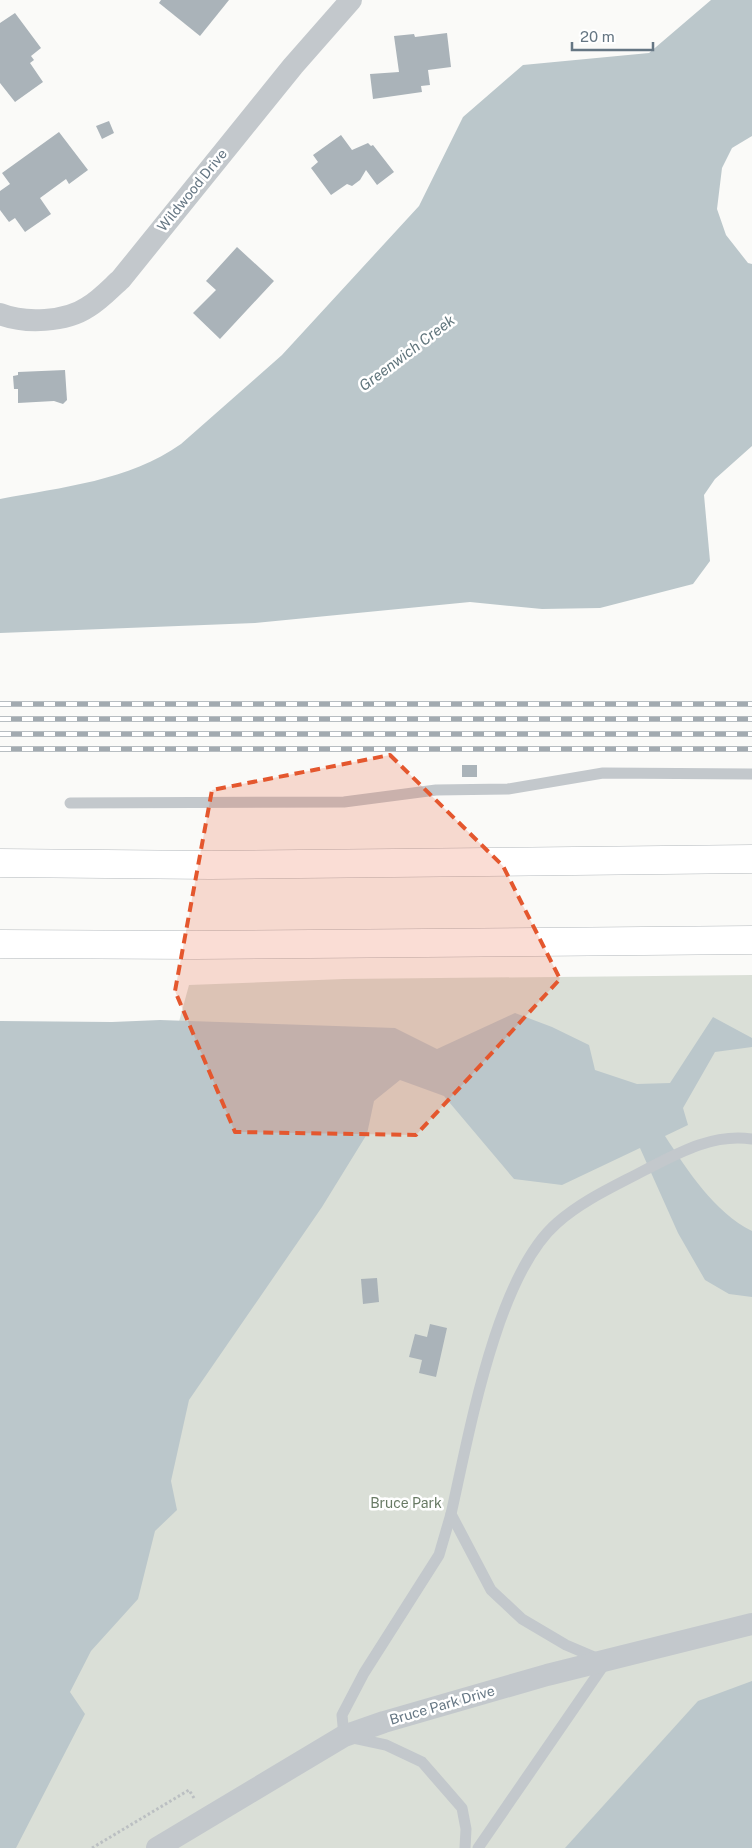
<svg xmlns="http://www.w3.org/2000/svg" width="752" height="1848" font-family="'Public Sans',sans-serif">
  <rect width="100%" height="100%" fill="#fafaf8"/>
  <!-- green -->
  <path fill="#dadfd7" d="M752,975V1848H0V1680L189,985L344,979Z"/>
  <!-- water -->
  <g fill="#bbc7cb">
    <path d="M711,0H752V136L732,148L722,168L717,209L726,235L748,263L752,264V446L715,479L704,495L710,561L693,584L600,608L542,609L470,602L255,623L0,633V499C62,487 129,481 181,444L282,355L419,206L463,117L523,65L649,53Z"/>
    <path d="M515,1013L552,1027L589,1045L595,1070L637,1084L670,1083L713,1017L752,1038V1047L715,1052L683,1108L688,1125L665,1136C688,1171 714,1212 752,1231V1297L729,1294L705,1280L678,1233L640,1148L562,1185L514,1179L444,1096L400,1080L374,1101L367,1134L322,1207L189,1400L171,1481L177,1510L155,1531L138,1599L91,1651L70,1692L85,1714L16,1848H0V1021L112,1022L160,1020L395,1028L437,1049Z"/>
    <path d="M752,1681V1848H565L698,1701Z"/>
  </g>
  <!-- building -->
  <g fill="#aab3b9">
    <path d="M161,0H229L200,36L159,3Z"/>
    <path d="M15,13L41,48L31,56L34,60L30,63L43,82L15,102L0,83V23Z"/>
    <path d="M447,33L451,67L428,70L430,85L421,86L422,92L373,99L370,74L399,72L394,36L414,34L415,37Z"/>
    <path d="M109,121L114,133L102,139L96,126Z"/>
    <path d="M59,132L88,170L69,184L66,179L40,198L51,214L25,232L15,218L9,222L0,210V191L10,184L2,173Z"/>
    <path d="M341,135L352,150L368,143L371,146L373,145L394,172L377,185L366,170L360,180L352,186L347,184L331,195L311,168L318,162L313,155Z"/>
    <path d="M237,247L274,281L220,339L193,313L216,290L206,281Z"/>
    <path d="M65,370L67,400L63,404L54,401L18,403V389H14L13,376L18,375V372Z"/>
    <rect x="462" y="765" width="15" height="12"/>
    <path d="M377,1278L379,1302L363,1304L361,1279Z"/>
    <path d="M430,1324L447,1328L436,1377L419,1373L422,1360L409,1357L415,1334L427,1337Z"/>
  </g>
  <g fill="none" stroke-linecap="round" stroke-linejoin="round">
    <defs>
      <g id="motorway">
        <path d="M0,863L211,865L752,859"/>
        <path d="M0,944L196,945L752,940"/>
      </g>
    </defs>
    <!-- motorway casing -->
    <use href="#motorway" stroke="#b4b9bd" stroke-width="29"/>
    <!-- path -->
    <path stroke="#bbbfc2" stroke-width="3" stroke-dasharray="2.5 2.5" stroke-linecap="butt" d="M92,1848L189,1790L194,1798"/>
    <!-- service -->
    <g stroke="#c3c8cc" stroke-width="11">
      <path d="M70,803L344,802L436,790L508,789L603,773L752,774"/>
      <path d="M451,1514L439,1555L364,1673L342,1715L344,1736L386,1745L422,1762L462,1808L466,1829L465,1848"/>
      <path d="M478,1848L606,1662L566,1645L522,1619L491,1590L451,1514C469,1435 496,1276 557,1223C583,1200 615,1186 645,1170C678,1153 713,1133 752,1139"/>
    </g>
    <!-- minor -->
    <g stroke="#c3c8cc" stroke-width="22">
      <path d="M0,314C25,324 66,322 88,307C100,300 111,288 121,279L293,66L351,0"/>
      <path d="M157,1848L344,1736L384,1722L547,1675L752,1624"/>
    </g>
    <!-- motorway -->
    <use href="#motorway" stroke="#fff" stroke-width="28"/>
    <defs>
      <g id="rail">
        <path d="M0,704H752"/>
        <path d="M0,719H752"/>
        <path d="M0,734H752"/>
        <path d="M0,749H752"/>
      </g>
    </defs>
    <!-- rail casing -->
    <use href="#rail" stroke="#a2aab0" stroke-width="5.5"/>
    <!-- rail -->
    <use href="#rail" stroke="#fff" stroke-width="4" stroke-dasharray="11" stroke-linecap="butt"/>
  </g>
  <!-- marked area -->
  <path fill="#e4572e" fill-opacity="0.2" stroke="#e4572e" stroke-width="4" stroke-dasharray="10 6" stroke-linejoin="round" d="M390,755L503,866L560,979L416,1135L235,1132L175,991L212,790Z"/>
  <g text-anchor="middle" stroke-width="5" stroke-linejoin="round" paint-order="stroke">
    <!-- street labels -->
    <g font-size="14" fill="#657683" stroke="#fff">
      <text transform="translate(192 190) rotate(-51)" y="5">Wildwood Drive</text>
      <text transform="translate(442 1705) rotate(-16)" y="5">Bruce Park Drive</text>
    </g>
    <!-- park labels -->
    <g font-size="14" fill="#687a64" stroke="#fff">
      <text x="406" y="1508">Bruce Park</text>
    </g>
    <!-- water labels -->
    <g font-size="15" font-style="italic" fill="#60757c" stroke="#fff">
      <text transform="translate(407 353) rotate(-37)" y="5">Greenwich Creek</text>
    </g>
  </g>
  <!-- scale -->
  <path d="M572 42v8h81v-8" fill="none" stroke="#657683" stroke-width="2.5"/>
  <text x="580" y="42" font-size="15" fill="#657683" stroke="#ffffff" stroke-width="4" paint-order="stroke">20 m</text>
</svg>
